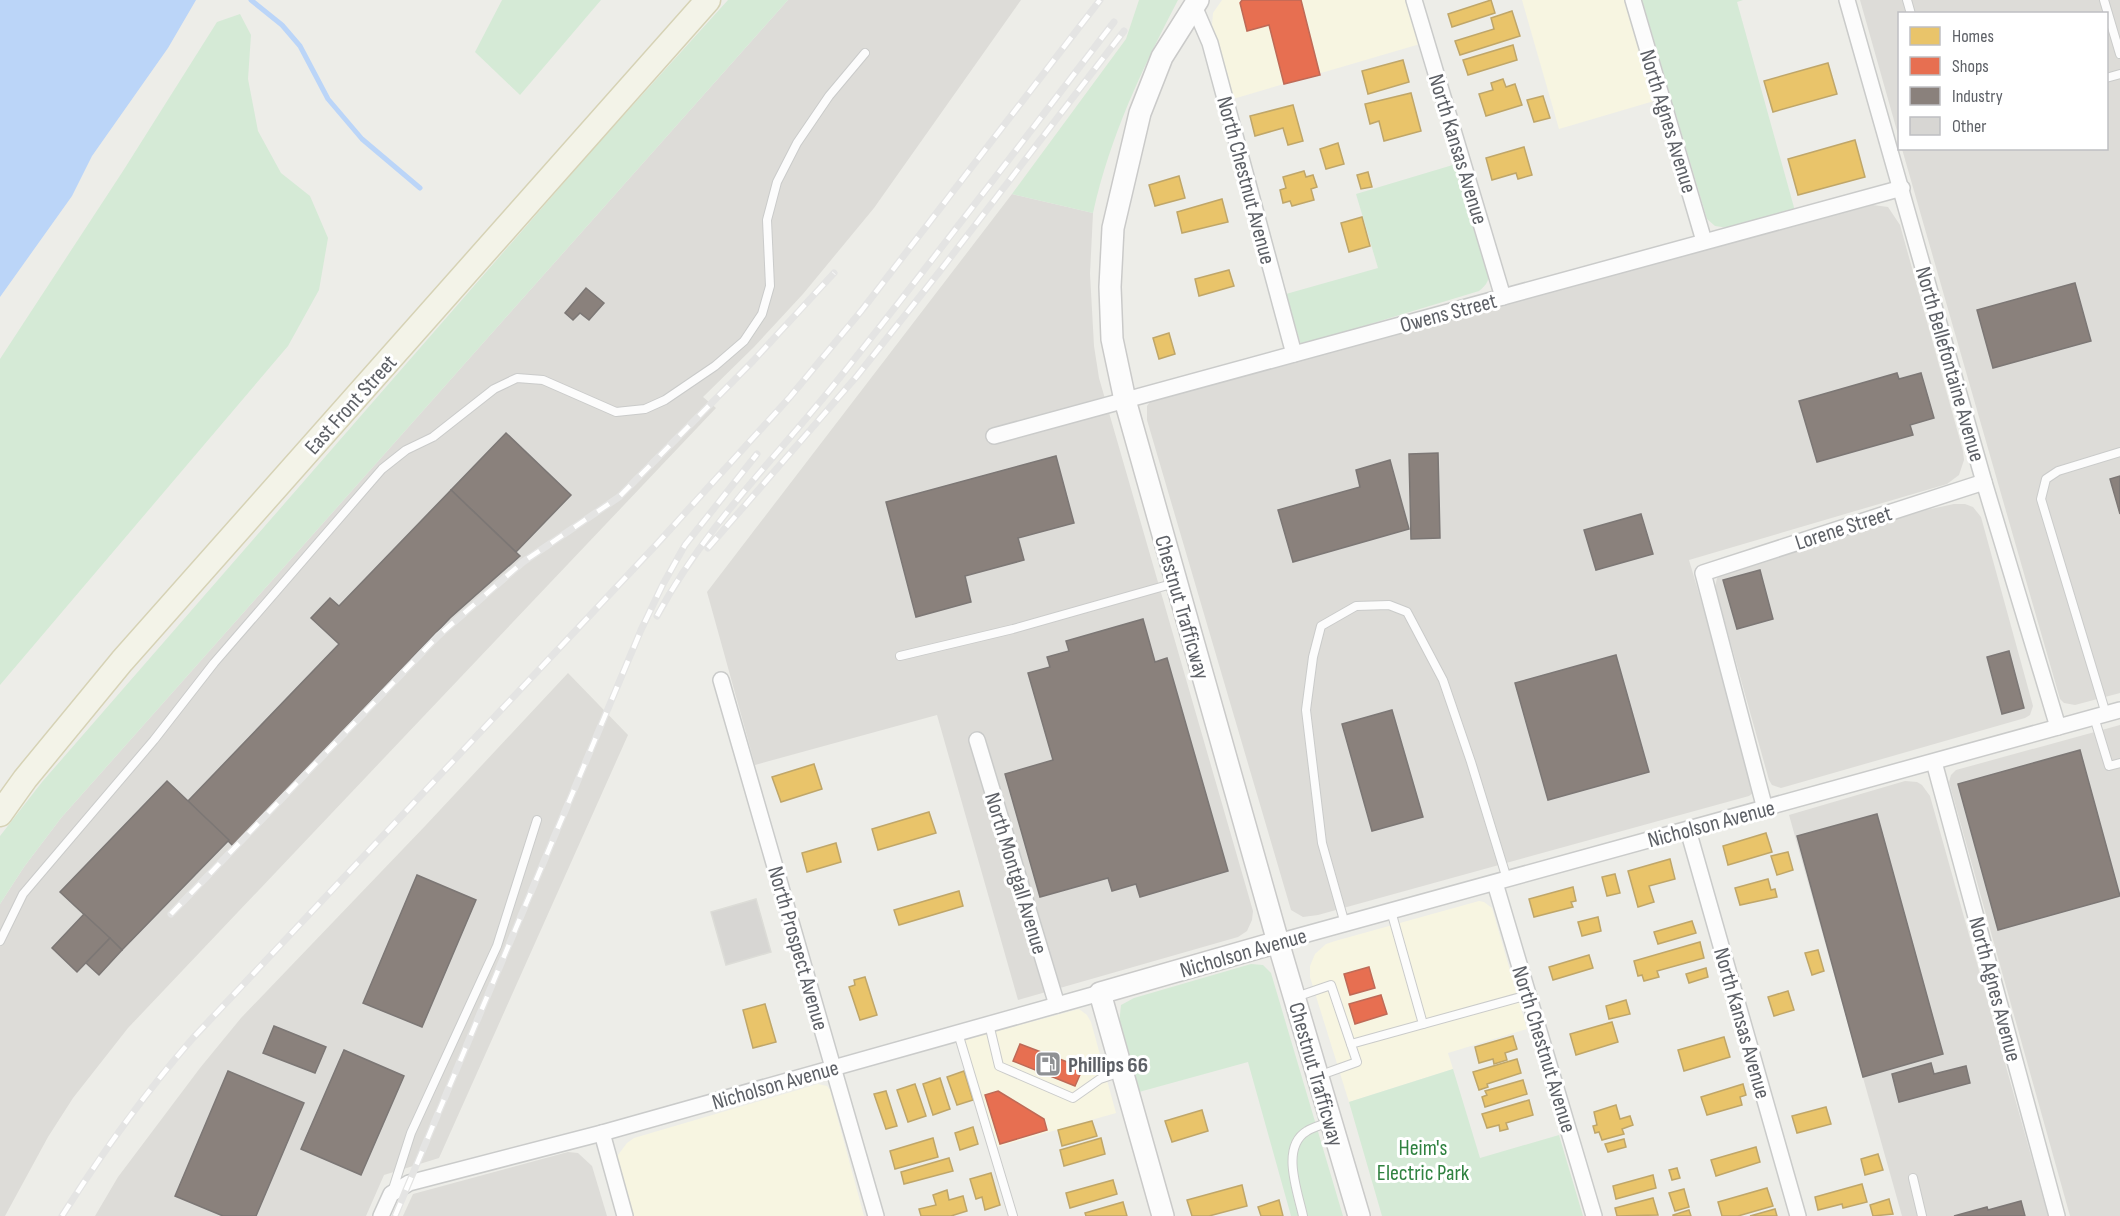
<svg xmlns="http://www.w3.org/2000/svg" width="2120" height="1216" font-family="'Sofia Sans Condensed',sans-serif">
  <rect width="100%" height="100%" fill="#edede8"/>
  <!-- commercial -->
  <g fill="#f7f5e1">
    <path d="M1222,0H1407L1420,44L1233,99L1212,25L1213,13Z"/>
    <path d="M1522,0H1625L1654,101L1559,129Z"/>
    <path d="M1479,901L1484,902L1492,908L1527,1029L1448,1053L1453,1069L1349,1102L1310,977V966L1315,954L1326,944L1335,941Z"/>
    <path d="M1079,1009L1087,1015L1091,1022L1116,1113L997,1147L964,1040Z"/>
    <path d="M818,1084L827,1086L830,1090L864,1216H629L615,1159L627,1143L634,1138Z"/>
  </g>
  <!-- industrial -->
  <g fill="#dddcd8">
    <path d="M788,0H1021L874,208L803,294L754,347L703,397L716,408L128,1028L73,1098L48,1137L5,1216H0V904L24,867L61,818Z"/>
    <path d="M1860,0H2120V693L2075,705L2064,703L2060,699L1902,149L2106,148V14H1900L1899,138Z"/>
    <path d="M1012,194L1093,213L1090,274L1094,346L1099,378L1253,911L1252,920L1247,931L1238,937L1018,1000L937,715L755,765L707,592Z"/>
    <path d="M1873,205L1888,207L1900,225L1963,451L1964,460L1959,475L1947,484L1689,560L1755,782L1753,793L1749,796L1318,915L1303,917L1291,910L1147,420V406L1150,402L1155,398Z"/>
    <path d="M1954,504H1965L1973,507L1981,517L2033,706L2030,715L2025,718L1781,788L1772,785L1769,780L1715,587L1717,578L1723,574L1926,510Z"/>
    <path d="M568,673L628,735L439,1158L384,1175L366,1216H95L118,1177L200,1068L241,1018L426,825Z"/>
    <path d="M2120,725V1216H2070L1949,782L1951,775L1956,770Z"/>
    <path d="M1905,781L1917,782L1922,785L1930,796L2048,1216H1902L1789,815Z"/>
    <path d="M568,1152L578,1153L592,1166L607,1216H403L413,1194Z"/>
  </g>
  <!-- green -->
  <g fill="#d5ead6">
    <path d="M502,0H601L520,95L475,52Z"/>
    <path d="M728,0H788L61,818L24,867L0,904V836L42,782L595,147Z"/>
    <path d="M1139,0H1178C1142,69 1110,136 1093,213L1012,194L1126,39Z"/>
    <path d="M1642,0H1743L1737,2L1795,211L1728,228L1715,226L1707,219Z"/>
    <path d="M240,14L251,35L248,79L258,131L281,173L310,196L328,238L319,290L288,346L0,685V359L123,171L217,22Z"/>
    <path d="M1456,164L1489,275C1488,283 1485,286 1479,291L1301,345L1286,294L1378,268L1356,194Z"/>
    <path d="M1251,964L1263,965L1271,973L1343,1216H1291L1248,1062L1139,1092L1119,1024L1121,1005L1134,998Z"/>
    <path d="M1453,1069L1480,1158L1559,1135L1583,1216H1382L1349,1102Z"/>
  </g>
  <!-- water -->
  <path fill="#bbd5f8" d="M0,0H196L168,48L92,156L72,196L0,297Z"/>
  <!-- homes -->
  <g fill="#e9c46a" stroke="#bfa669" stroke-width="1.5">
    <path d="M1491,0L1495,13L1452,27L1448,14Z"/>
    <path d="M1512,11L1520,36L1460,55L1455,41L1494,29L1491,18Z"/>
    <path d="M1513,45L1517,60L1468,75L1463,60Z"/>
    <path d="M1403,60L1409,82L1368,94L1362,71Z"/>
    <path d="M1828,63L1837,94L1773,112L1764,81Z"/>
    <path d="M1503,79L1506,87L1515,84L1522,105L1486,116L1479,94L1493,90L1491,83Z"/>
    <path d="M1411,93L1421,131L1384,141L1379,121L1370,124L1365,104Z"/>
    <path d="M1543,96L1550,118L1534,122L1527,100Z"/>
    <path d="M1293,105L1303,141L1288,145L1283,128L1255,136L1250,116Z"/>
    <path d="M1855,140L1865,177L1798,195L1788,159Z"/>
    <path d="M1338,143L1344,164L1326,169L1320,149Z"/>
    <path d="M1524,147L1532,175L1518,179L1516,173L1492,180L1486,158Z"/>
    <path d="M1304,171L1306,177L1313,175L1317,187L1311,189L1314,200L1292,206L1290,201L1283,203L1280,190L1286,188L1283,177Z"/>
    <path d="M1368,172L1372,187L1361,189L1357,175Z"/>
    <path d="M1179,176L1185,198L1155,206L1149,185Z"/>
    <path d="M1222,199L1228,222L1182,233L1177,212Z"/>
    <path d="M1362,217L1370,246L1349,252L1341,223Z"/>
    <path d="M1229,270L1234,286L1199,296L1195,279Z"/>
    <path d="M1169,333L1175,354L1159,359L1153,338Z"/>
    <path d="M814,764L822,789L781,802L772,777Z"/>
    <path d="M929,812L936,833L878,850L872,829Z"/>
    <path d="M1766,833L1772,852L1728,865L1723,846Z"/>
    <path d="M836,843L841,862L807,872L802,853Z"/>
    <path d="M1788,852L1793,870L1777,875L1771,856Z"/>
    <path d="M1670,859L1675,879L1649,886L1654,902L1638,907L1628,871Z"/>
    <path d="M1615,874L1620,893L1607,896L1602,877Z"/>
    <path d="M1768,879L1771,890L1775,889L1777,897L1740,905L1735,888Z"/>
    <path d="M1573,887L1576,901L1571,902L1573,907L1534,917L1529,899Z"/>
    <path d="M959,891L963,906L899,925L894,910Z"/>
    <path d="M1598,917L1601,931L1582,936L1578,922Z"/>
    <path d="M1692,921L1696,933L1658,944L1654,932Z"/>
    <path d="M1700,942L1704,958L1657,971L1659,977L1644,981L1642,975L1638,976L1634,961Z"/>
    <path d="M1818,950L1824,971L1812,975L1805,953Z"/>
    <path d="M1589,955L1593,968L1553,980L1549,967Z"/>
    <path d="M1706,968L1708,977L1689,983L1686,974Z"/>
    <path d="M865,977L877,1015L860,1020L849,987L855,985L854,980Z"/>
    <path d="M1788,991L1794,1010L1774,1016L1768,997Z"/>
    <path d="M1626,1000L1630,1014L1609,1019L1606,1006Z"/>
    <path d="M765,1004L776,1042L753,1048L743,1010Z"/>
    <path d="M1612,1022L1618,1042L1576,1055L1570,1034Z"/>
    <path d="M1513,1036L1517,1049L1505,1053L1507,1060L1494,1064L1493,1059L1479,1063L1475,1047Z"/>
    <path d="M1724,1037L1730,1057L1684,1071L1678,1050Z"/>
    <path d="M1517,1059L1521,1073L1487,1084L1488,1087L1479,1090L1473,1072Z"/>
    <path d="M964,1071L973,1100L957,1105L947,1077Z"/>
    <path d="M940,1078L950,1109L933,1115L923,1084Z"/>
    <path d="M1523,1080L1527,1094L1485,1107L1482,1097L1487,1095L1485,1091Z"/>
    <path d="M915,1084L926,1116L908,1122L897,1090Z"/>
    <path d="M1743,1084L1746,1095L1740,1097L1742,1105L1707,1115L1701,1097Z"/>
    <path d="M886,1091L897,1126L886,1129L874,1094Z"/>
    <path d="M1529,1100L1533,1115L1506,1123L1508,1129L1500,1131L1499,1125L1487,1128L1482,1114Z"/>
    <path d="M1616,1105L1620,1119L1630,1116L1633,1125L1622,1129L1624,1134L1602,1140L1599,1132L1595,1133L1593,1126L1597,1125L1594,1112Z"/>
    <path d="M1826,1107L1831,1124L1797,1133L1792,1116Z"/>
    <path d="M1202,1110L1208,1131L1172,1142L1165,1121Z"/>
    <path d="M1092,1121L1097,1136L1062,1146L1058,1130Z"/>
    <path d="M973,1127L978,1144L960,1150L955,1133Z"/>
    <path d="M933,1138L938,1157L895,1169L890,1151Z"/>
    <path d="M1101,1138L1105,1154L1064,1166L1060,1150Z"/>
    <path d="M1624,1139L1626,1147L1608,1152L1605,1144Z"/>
    <path d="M1756,1147L1760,1162L1716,1176L1711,1160Z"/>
    <path d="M1878,1154L1883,1170L1865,1175L1861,1159Z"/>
    <path d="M949,1158L953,1171L904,1184L901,1172Z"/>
    <path d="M1677,1168L1680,1178L1672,1180L1669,1170Z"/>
    <path d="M991,1173L1000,1205L985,1210L982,1197L976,1199L970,1179Z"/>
    <path d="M1653,1175L1656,1188L1616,1199L1613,1186Z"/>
    <path d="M1113,1180L1117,1194L1070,1208L1066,1193Z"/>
    <path d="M1862,1184L1867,1202L1843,1208L1842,1204L1818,1210L1815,1197Z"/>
    <path d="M1242,1185L1247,1206L1209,1216H1192L1187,1200Z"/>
    <path d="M1767,1188L1773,1206L1738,1216H1722L1718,1202Z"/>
    <path d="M1684,1189L1689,1207L1675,1211L1669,1193Z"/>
    <path d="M947,1190L949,1200L963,1196L967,1211L951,1216H921L919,1209L936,1205L933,1195Z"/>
    <path d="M1653,1198L1658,1215L1617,1216L1615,1208Z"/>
    <path d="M1889,1199L1893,1214L1873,1216L1870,1205Z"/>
    <path d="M1279,1200L1283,1216H1261L1258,1207Z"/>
    <path d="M1123,1202L1127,1216H1086L1085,1213Z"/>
    <path d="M1775,1209L1777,1216H1750Z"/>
    <path d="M1689,1210L1691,1216H1673V1215Z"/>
  </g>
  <!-- shops -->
  <g fill="#e76f51" stroke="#be6a57" stroke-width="1.5">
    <path d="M1242,0H1301L1320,75L1284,84L1269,25L1247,31L1240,3Z"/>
    <path d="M1369,967L1375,988L1350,995L1344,974Z"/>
    <path d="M1381,995L1387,1014L1355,1024L1349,1004Z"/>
    <path d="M1020,1044L1083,1068L1075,1086L1013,1061Z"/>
    <path d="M998,1091L1044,1119L1047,1130L1000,1144L985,1095Z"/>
  </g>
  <!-- industry -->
  <g fill="#8a817c" stroke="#7c7775" stroke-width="1.5">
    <path d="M2075,283L2091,341L1993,368L1977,310Z"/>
    <path d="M586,288L604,303L589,320L580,313L573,320L565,313Z"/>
    <path d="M1897,373L1899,379L1921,373L1934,418L1910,425L1913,435L1817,462L1799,401Z"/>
    <path d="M506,433L571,495L516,552L451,490Z"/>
    <path d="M1438,453L1440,538L1411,539L1409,454Z"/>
    <path d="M1056,456L1074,523L1018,538L1024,560L965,576L971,602L916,617L886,502Z"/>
    <path d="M1390,460L1409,529L1293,562L1278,510L1360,487L1356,470Z"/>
    <path d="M2120,476V514L2110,479Z"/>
    <path d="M451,490L520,556L450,618L233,846L188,801L339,644L311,618L330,598L339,606Z"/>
    <path d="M1641,514L1653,554L1596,570L1584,530Z"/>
    <path d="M1760,570L1773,619L1737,629L1723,580Z"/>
    <path d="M1143,619L1155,662L1167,658L1228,871L1140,897L1136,884L1112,891L1108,878L1040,897L1005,774L1053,760L1028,673L1050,667L1047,657L1069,651L1066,641Z"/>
    <path d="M2009,651L2024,708L2002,714L1987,657Z"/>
    <path d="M1616,655L1649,772L1548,800L1515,683Z"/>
    <path d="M1392,710L1423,817L1372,831L1342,724Z"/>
    <path d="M2080,750L2120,896L1998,930L1958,784Z"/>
    <path d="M167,781L229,840L122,950L60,892Z"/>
    <path d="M1877,814L1943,1054L1863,1077L1797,836Z"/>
    <path d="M417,875L476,900L422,1027L363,1003Z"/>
    <path d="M84,914L110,938L77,972L52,948Z"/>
    <path d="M110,938L122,950L99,975L86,963Z"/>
    <path d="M274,1026L326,1047L315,1073L263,1053Z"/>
    <path d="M344,1050L404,1076L361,1175L301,1149Z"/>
    <path d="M1931,1063L1934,1074L1966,1066L1970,1083L1899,1102L1892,1074Z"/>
    <path d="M228,1071L304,1103L256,1216H223L175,1196Z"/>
    <path d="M2021,1201L2025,1216H1954L1987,1207L1988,1210Z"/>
  </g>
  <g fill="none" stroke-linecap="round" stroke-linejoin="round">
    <!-- stream -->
    <path stroke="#bbd5f8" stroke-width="5" d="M251,0L282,25L300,46L328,99L362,139L420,188"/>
  </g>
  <!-- building -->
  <path fill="#d7d6d3" stroke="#dcdcd7" stroke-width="1.5" d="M756,899L771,952L726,965L711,912Z"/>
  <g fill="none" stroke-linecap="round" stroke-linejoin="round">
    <defs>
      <g id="lane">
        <path d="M1907,0L1911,14"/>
        <path d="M2104,0L2120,54"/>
        <path d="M2106,78L2120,74"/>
        <path d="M900,656L1013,629L1175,583"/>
        <path d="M2106,714L2041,499L2046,479L2058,471L2120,452"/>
        <path d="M2094,717L2109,766L2120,763"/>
        <path d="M1391,911L1423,1024"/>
        <path d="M1345,924L1322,843L1306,710L1313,657L1321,626L1356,606L1389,605L1407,612L1443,680L1471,762L1507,879"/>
        <path d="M0,941L23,894L154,740L214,663L382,469L406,450L433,437L494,389L517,378L543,380L616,412L645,409L665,400L715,366L744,341L762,314L770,286L767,220L777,182L797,143L829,96L865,53"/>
        <path d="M1296,997L1331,985L1357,1062L1318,1076"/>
        <path d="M989,1024L999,1066L1073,1098L1100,1079L1121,1072"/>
        <path d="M958,1033L1013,1216"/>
        <path d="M1351,1044L1528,995"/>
        <path d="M1913,1178L1922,1216"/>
        <path d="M392,1192L411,1133L497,946L537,820"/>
        <path d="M1303,1216C1298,1192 1280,1147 1307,1131C1313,1127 1322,1125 1329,1122"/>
      </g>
      <g id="street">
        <path d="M1414,0L1503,297"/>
        <path d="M1633,0L1704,241"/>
        <path d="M1847,0L1984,482L2058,727"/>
        <path d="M1194,6L1210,43L1294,354"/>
        <path d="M994,436L1902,188"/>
        <path d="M721,680L876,1216"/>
        <path d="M977,740L1057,1005"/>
        <path d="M1934,762L2057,1216"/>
        <path d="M1765,809L1703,573L1984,482"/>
        <path d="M1688,830L1798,1216"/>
        <path d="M1495,883L1594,1216"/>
        <path d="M1278,942L2120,710"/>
        <path d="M602,1133L625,1216"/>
        <path d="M381,1216L391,1194L409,1183L602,1133L1100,993"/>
      </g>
      <g id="secondary">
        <path d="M1198,0L1162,57L1140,113L1113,228L1110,287L1112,339L1125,400L1278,942L1359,1216"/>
        <path d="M1163,1216L1100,993L1278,942"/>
      </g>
      <path id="primary" d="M0,814L25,779L122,661L708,0"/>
    </defs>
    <!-- lane casing -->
    <use href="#lane" stroke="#cacbca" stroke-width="10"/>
    <!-- street casing -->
    <use href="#street" stroke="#cacbca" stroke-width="18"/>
    <!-- secondary casing -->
    <use href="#secondary" stroke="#cacac9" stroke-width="24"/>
    <!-- primary casing -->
    <use href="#primary" stroke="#d6d2b5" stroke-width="27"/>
    <!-- lane -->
    <use href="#lane" stroke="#fcfcfc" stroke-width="8"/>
    <!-- street -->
    <use href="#street" stroke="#fcfcfc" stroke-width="15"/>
    <!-- secondary -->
    <use href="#secondary" stroke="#fcfcfc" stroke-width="21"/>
    <!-- primary -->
    <use href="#primary" stroke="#f3f3e8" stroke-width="24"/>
    <defs>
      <g id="rail">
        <path d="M708,548L857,376L940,271L1124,31"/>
        <path d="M657,616C705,527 771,463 833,386C929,266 1021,143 1114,22"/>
        <path d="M171,914L438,636L523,562L619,497L753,361L834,273"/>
        <path d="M62,1216C102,1153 144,1094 193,1038L656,545L790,397L862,310L1100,0"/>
        <path d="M395,1216L641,630L662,586L685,545L757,454"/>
      </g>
    </defs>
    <!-- rail casing -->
    <use href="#rail" stroke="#e4e4e3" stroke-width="7"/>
    <!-- rail -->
    <use href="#rail" stroke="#fff" stroke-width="4.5" stroke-dasharray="14" stroke-linecap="butt"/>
  </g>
  <!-- icons -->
  <defs>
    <symbol id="fuel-square" viewBox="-11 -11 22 22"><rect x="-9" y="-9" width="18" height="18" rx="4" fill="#8f9194" stroke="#fff"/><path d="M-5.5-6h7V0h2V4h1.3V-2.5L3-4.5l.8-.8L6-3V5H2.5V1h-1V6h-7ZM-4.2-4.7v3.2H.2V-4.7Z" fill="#fff"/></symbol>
  </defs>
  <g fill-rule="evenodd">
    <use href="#fuel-square" x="1033" y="1049" width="30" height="30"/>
  </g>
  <g text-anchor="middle" stroke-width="6" stroke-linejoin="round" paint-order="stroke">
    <!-- street labels -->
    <g font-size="22" fill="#5d6066" stroke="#fff">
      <text transform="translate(1669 121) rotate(73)" y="8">North Agnes Avenue</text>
      <text transform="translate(1459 149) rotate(73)" y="8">North Kansas Avenue</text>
      <text transform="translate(1247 180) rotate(75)" y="8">North Chestnut Avenue</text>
      <text transform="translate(1448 312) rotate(-15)" y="8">Owens Street</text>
      <text transform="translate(1951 364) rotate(74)" y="8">North Bellefontaine Avenue</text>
      <text transform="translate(350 404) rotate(-48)" y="8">East Front Street</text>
      <text transform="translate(1843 527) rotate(-18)" y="8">Lorene Street</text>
      <text transform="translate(1183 607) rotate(74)" y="8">Chestnut Trafficway</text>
      <text transform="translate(1711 823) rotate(-15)" y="8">Nicholson Avenue</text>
      <text transform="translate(1017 873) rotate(73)" y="8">North Montgall Avenue</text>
      <text transform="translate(799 948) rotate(74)" y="8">North Prospect Avenue</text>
      <text transform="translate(1243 952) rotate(-16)" y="8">Nicholson Avenue</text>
      <text transform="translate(1996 989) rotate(75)" y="8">North Agnes Avenue</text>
      <text transform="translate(1743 1023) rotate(74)" y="8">North Kansas Avenue</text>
      <text transform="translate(1545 1049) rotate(73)" y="8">North Chestnut Avenue</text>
      <text transform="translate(1317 1074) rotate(74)" y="8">Chestnut Trafficway</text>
      <text transform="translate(775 1084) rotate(-16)" y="8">Nicholson Avenue</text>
    </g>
    <!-- poi labels -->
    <g font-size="22" font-weight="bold" fill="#5d6066" stroke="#fff" text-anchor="start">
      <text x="1068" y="1072">Phillips 66</text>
    </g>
    <!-- park labels -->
    <g font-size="22" fill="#308240" stroke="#fff">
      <text x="1423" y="1155">Heim's<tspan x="1423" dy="25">Electric Park</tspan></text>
    </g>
  </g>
  <!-- legend -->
  <rect x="1898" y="12" width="210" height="138" fill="#ffffff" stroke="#bebfc2" stroke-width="1.5"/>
  <rect x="1910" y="27" width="30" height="18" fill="#e9c46a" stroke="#bebfc2" stroke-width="1.5"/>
  <text x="1952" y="42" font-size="18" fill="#5d6066">Homes</text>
  <rect x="1910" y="57" width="30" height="18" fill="#e76f51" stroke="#bebfc2" stroke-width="1.5"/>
  <text x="1952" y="72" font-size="18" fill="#5d6066">Shops</text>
  <rect x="1910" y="87" width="30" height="18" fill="#8a817c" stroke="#bebfc2" stroke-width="1.5"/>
  <text x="1952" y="102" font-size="18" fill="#5d6066">Industry</text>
  <rect x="1910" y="117" width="30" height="18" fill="#d7d6d3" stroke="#bebfc2" stroke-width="1.5"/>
  <text x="1952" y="132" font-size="18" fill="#5d6066">Other</text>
</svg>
